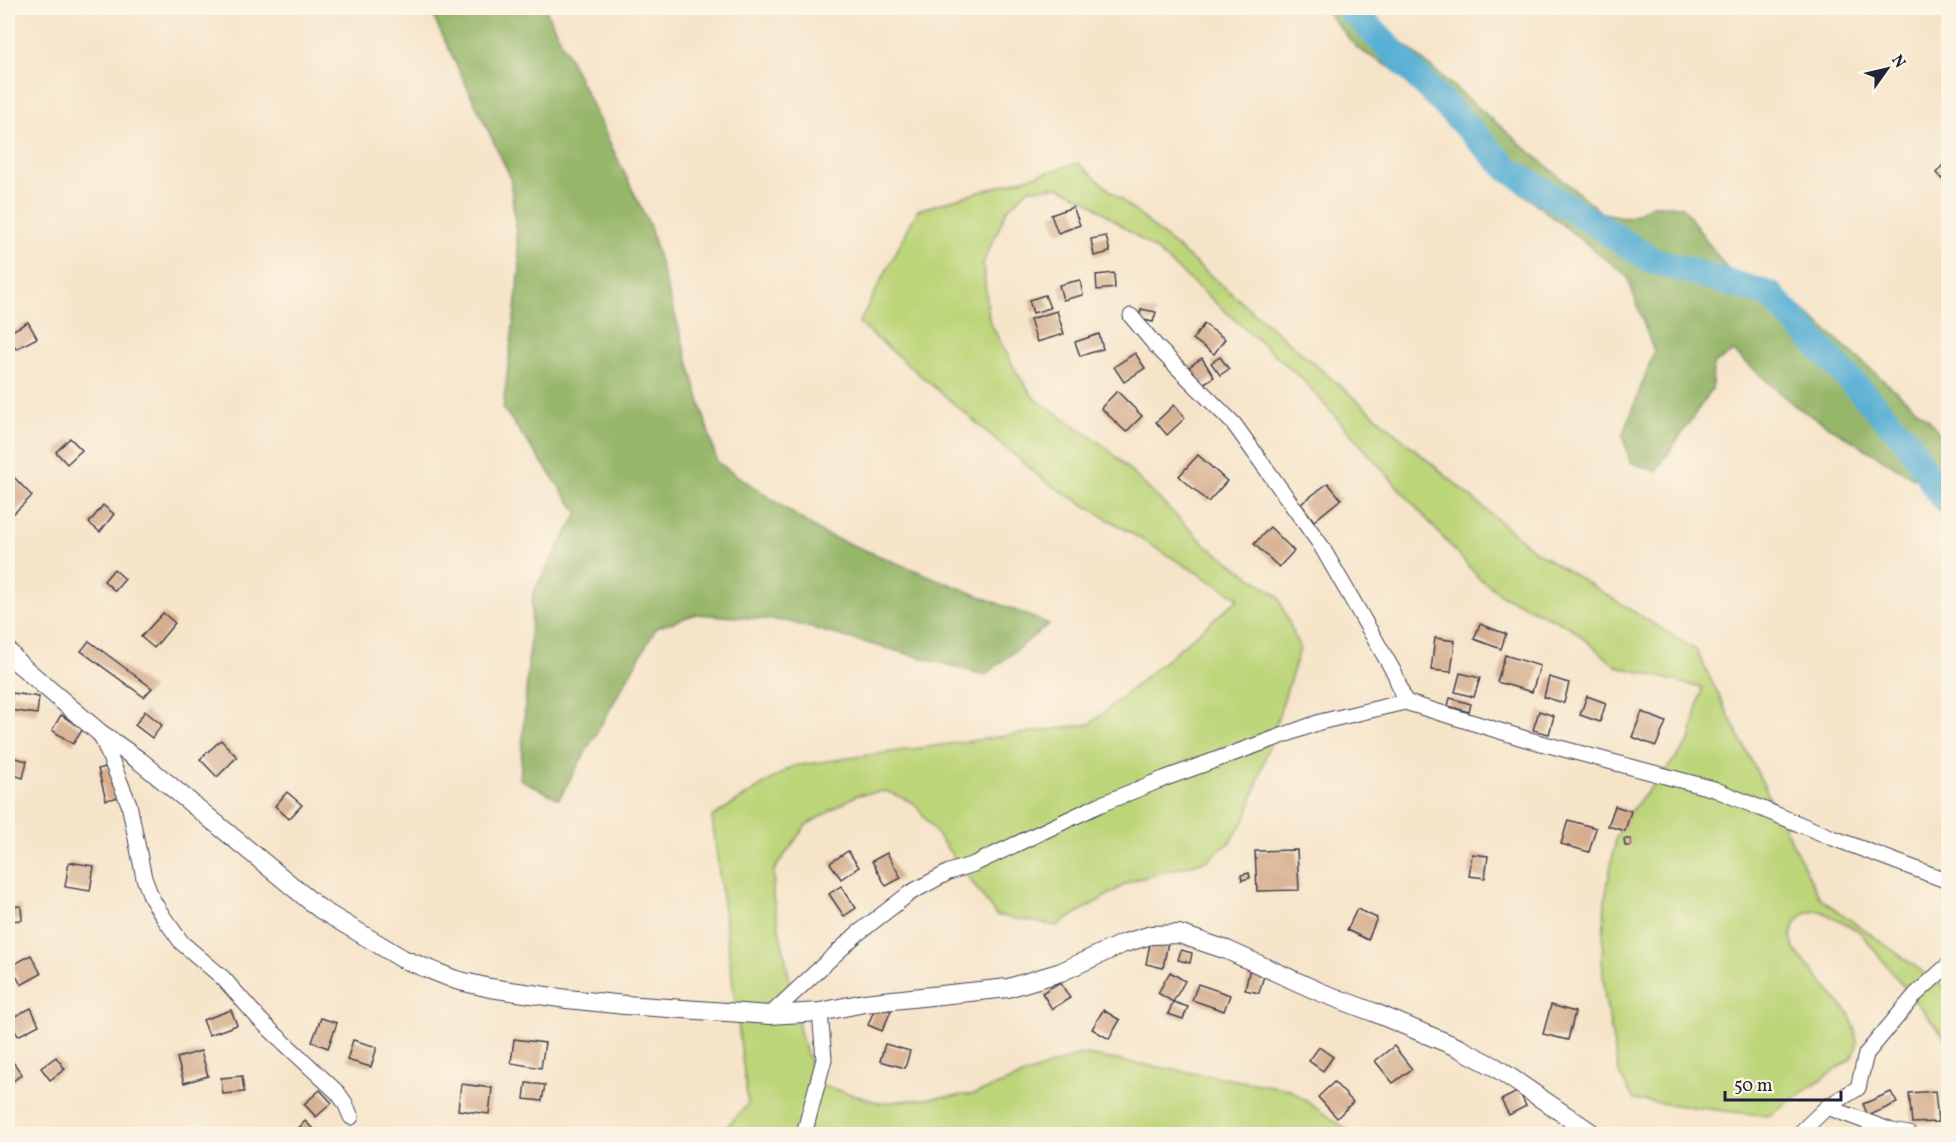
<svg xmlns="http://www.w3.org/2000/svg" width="1956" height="1142" font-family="Vollkorn,serif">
  <rect width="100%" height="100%" fill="#fcf5e5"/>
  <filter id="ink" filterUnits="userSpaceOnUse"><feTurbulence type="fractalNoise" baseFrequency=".0167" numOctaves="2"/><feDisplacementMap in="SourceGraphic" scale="12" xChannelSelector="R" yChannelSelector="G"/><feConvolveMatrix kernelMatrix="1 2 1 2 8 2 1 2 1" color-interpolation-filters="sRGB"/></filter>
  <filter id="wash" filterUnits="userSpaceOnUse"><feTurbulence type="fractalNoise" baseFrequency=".008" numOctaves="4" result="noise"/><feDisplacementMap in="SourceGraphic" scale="24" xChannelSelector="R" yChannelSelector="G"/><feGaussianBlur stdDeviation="1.35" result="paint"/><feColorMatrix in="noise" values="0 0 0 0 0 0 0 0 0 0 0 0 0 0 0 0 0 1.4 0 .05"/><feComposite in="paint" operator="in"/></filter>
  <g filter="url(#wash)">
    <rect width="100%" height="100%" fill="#f6e4c9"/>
    <!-- green -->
    <path fill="#bdd579" stroke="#707c5a" stroke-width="1.5" d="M1078,163L1532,549L1696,650L1820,898L1948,990V1042L1859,931L1821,911L1806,912L1796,922L1791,936L1794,949L1849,1014L1855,1028L1857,1045L1851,1059L1768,1116L1634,1100L1619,1073L1605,998L1602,960L1605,899L1616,837L1631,811L1690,741L1702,688L1616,666L1570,627L1503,596L1479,578L1301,378L1157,251L1086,200L1059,187L1029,189L1007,210L983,263L989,320L1017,373L1034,398L1106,447L1207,546L1278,596L1300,649L1246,818L1230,842L1208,860L1131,881L1056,926L996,915L914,803L886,791L857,795L806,825L774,870L773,898L801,1037L818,1084L880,1103L975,1094L1080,1054L1289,1089L1353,1134H720L748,1104L712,817L793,766L1090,724L1239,598L1046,482L859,323L918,210Z"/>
    <!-- forest -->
    <g fill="#96b669" stroke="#5c6c52" stroke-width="1.5">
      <path d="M429,8H545L649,224L717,462L822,533L1049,624L985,675L786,621L696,614L656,628L559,799L520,779L533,593L578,513L503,408L520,269L510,176Z"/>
      <path d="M1323,8H1365L1377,21L1602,213L1628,218L1653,205L1682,206L1727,269L1794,302L1930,421L1948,445V499L1795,406L1734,352L1713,364L1712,389L1656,471L1630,462L1623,435L1654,352L1627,276L1498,174L1427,89L1358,49Z"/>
    </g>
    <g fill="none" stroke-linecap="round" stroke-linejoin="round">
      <!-- river -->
      <path stroke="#57afd4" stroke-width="27" d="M1347,8L1360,18L1508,169L1652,260L1771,295L1908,442L1939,493L1948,503"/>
    </g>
    <g id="blocks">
      <!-- building -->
      <g fill="#d6ae8f">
        <path d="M1948,159V185L1936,173Z"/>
        <path d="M1073,207L1080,225L1058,233L1051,215Z"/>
        <path d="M1106,236L1110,252L1094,256L1091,239Z"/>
        <path d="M1114,273L1115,288L1097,290L1096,275Z"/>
        <path d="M1080,280L1083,295L1063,300L1059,285Z"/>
        <path d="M1045,295L1050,308L1033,313L1029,300Z"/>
        <path d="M1141,309L1156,312L1153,322L1139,319Z"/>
        <path d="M1057,311L1064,334L1037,342L1030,319Z"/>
        <path d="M28,322L37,338L16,349L8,333Z"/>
        <path d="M1204,324L1225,339L1214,354L1193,339Z"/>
        <path d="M1099,334L1103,349L1080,356L1075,342Z"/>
        <path d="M1135,353L1145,368L1124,382L1114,367Z"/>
        <path d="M1220,357L1229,369L1220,375L1211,363Z"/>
        <path d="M1202,358L1214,377L1200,386L1189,367Z"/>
        <path d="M1117,391L1142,416L1126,432L1101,408Z"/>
        <path d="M1174,405L1185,418L1167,435L1156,422Z"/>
        <path d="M70,438L82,450L67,464L56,452Z"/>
        <path d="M1198,455L1227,481L1208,502L1179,476Z"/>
        <path d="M10,473L32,496L13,514L8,508V476Z"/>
        <path d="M1328,483L1341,499L1314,521L1301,504Z"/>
        <path d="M103,505L114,514L100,532L89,523Z"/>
        <path d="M1270,527L1294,551L1279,567L1254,544Z"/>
        <path d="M114,569L125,579L115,591L104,581Z"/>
        <path d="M163,613L175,623L154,648L141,637Z"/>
        <path d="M1480,624L1506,634L1501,649L1474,639Z"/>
        <path d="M1435,638L1455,641L1451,672L1431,670Z"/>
        <path d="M89,641L152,688L144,697L81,651Z"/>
        <path d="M1505,655L1540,666L1532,692L1497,682Z"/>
        <path d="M1460,673L1480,678L1474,697L1455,692Z"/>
        <path d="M1549,677L1569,683L1564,703L1544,697Z"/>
        <path d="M12,693L39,697L37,714L10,710Z"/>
        <path d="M1587,696L1606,703L1600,722L1580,715Z"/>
        <path d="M1450,698L1471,704L1469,712L1448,706Z"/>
        <path d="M145,711L162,725L152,738L135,725Z"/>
        <path d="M1539,711L1554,716L1549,734L1533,730Z"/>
        <path d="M1642,712L1666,722L1656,746L1632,737Z"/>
        <path d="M61,715L83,729L73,744L52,730Z"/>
        <path d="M221,740L237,757L217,777L200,759Z"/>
        <path d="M8,756L27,761L23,778L8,773Z"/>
        <path d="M113,765L121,797L106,800L98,769Z"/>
        <path d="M287,792L302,805L289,819L275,806Z"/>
        <path d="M1615,806L1631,811L1625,831L1608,826Z"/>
        <path d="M1568,820L1596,828L1589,852L1561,844Z"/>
        <path d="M1624,839H1631V846H1625Z"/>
        <path d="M1297,850L1299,890L1257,891L1255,851Z"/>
        <path d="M848,851L859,867L841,879L830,863Z"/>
        <path d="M887,853L901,878L886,886L872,861Z"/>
        <path d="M1472,854L1488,856L1485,878L1469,876Z"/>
        <path d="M69,862L94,866L90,891L65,887Z"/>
        <path d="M1249,873L1250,878L1242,880L1241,875Z"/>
        <path d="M841,886L856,908L844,916L829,894Z"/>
        <path d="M21,906L22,920L8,921V907Z"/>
        <path d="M1357,909L1377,918L1368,940L1347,930Z"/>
        <path d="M1151,938L1168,942L1163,968L1146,964Z"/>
        <path d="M1181,950L1192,953L1190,963L1178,960Z"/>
        <path d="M31,955L41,974L21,985L11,966Z"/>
        <path d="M1250,968L1265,972L1259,993L1245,990Z"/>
        <path d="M1170,972L1185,981L1173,1002L1158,993Z"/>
        <path d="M1060,982L1070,998L1052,1009L1042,993Z"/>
        <path d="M1198,984L1230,995L1224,1011L1192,1000Z"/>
        <path d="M1173,1002L1188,1007L1183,1019L1168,1014Z"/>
        <path d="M876,1005L891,1011L882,1031L868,1025Z"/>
        <path d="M1551,1005L1575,1012L1568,1040L1543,1034Z"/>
        <path d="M31,1008L39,1025L18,1036L9,1019Z"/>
        <path d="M231,1010L237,1025L209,1035L203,1020Z"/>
        <path d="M1103,1010L1120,1020L1109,1039L1092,1029Z"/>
        <path d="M321,1018L337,1023L328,1048L312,1042Z"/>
        <path d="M514,1039L545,1043L541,1068L511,1063Z"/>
        <path d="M353,1040L377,1047L371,1067L347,1060Z"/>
        <path d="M885,1044L910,1051L905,1068L880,1061Z"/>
        <path d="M1394,1046L1412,1069L1393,1083L1375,1061Z"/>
        <path d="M1319,1047L1333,1057L1323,1071L1309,1061Z"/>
        <path d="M201,1051L208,1076L184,1083L177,1058Z"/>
        <path d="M56,1057L65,1069L50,1080L41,1068Z"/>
        <path d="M12,1061L22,1074L8,1085V1064Z"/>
        <path d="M242,1076L244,1092L223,1094L221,1078Z"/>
        <path d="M1334,1082L1353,1102L1337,1118L1318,1097Z"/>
        <path d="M526,1083L545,1085L542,1101L524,1099Z"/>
        <path d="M461,1084L492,1088L489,1114L458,1110Z"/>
        <path d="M320,1090L332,1103L316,1117L304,1104Z"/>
        <path d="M1519,1091L1526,1106L1509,1115L1501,1100Z"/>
        <path d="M1935,1091L1938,1122L1912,1123L1909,1093Z"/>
        <path d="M1891,1092L1897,1103L1868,1116L1863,1104Z"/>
        <path d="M305,1121L318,1134H296L294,1133Z"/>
        <path d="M364,1128L372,1134H359Z"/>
      </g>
    </g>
  </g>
  <g filter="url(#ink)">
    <use href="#blocks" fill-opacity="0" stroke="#423f50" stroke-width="1.5"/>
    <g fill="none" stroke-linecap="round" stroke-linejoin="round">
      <defs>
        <g id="minor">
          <path d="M1131,316L1156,346L1234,424L1320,544L1395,674L1405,702"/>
          <path d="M100,733L129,804L144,878L152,899L164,918L182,943L223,978L261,1021L338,1093L345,1103L351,1117"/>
          <path d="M770,1015L857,934L910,893L949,872L974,864L1099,805L1163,779L1320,722L1405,702L1526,739L1714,789L1833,838L1948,881"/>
          <path d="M1827,1107L1892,1131L1909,1134"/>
          <path d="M804,1134L824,1059L820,1012"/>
          <path d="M1799,1134L1827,1107L1858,1088L1866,1054L1916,994L1948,965"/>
        </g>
        <path id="tertiary" d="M8,651L18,663L100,733L140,761L320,909L403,959L456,980L490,988L567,999L625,1005L770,1015L820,1012L864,1003L1008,988L1061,972L1122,944L1151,935L1179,934L1227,950L1320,992L1373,1012L1459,1048L1495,1067L1593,1134"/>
      </defs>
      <!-- minor casing -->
      <use href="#minor" stroke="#423f50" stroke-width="17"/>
      <!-- tertiary casing -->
      <use href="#tertiary" stroke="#423f50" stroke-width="20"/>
      <!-- minor -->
      <use href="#minor" stroke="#fff" stroke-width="15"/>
      <!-- tertiary -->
      <use href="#tertiary" stroke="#fff" stroke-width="18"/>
    </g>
  </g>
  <!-- margin -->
  <rect width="1956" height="1142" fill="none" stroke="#fcf5e5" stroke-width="30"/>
  <!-- north arrow -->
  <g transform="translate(1887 69) rotate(56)" stroke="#fcf5e5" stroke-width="4.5" paint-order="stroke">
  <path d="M0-4.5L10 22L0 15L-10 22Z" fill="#22223b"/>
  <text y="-9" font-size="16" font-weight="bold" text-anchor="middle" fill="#22223b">N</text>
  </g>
  <!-- scale -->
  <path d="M1725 1091v9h116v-9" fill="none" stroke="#22223b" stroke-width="3"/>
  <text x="1734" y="1091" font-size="18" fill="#22223b" stroke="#fcf5e5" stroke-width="4.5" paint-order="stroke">50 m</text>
</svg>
